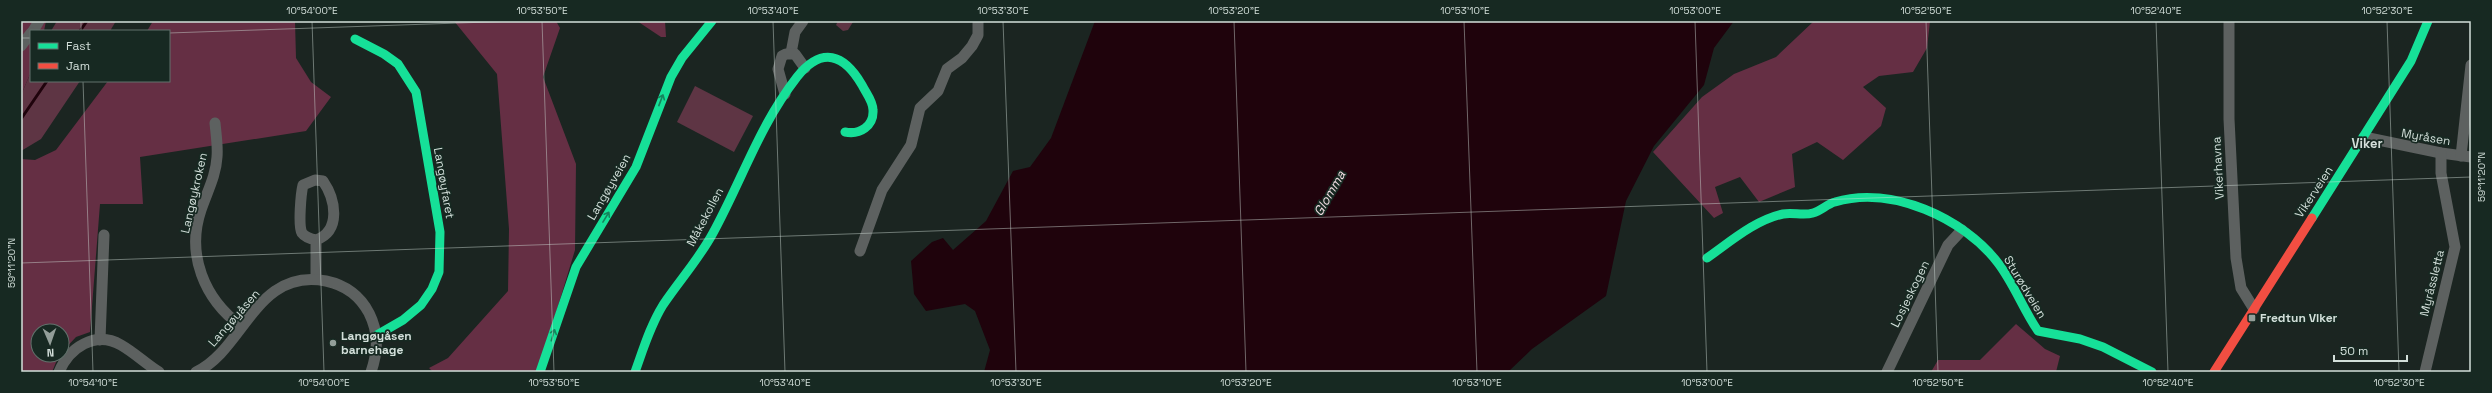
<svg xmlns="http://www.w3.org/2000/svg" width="2492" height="393" font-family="'Space Grotesk',sans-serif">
  <rect width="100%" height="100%" fill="#1b2521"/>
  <!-- green -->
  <g fill="#5e3544">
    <path d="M57,21H116L110,31H51Z"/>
    <path d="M838,21H852L853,22L848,30L843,31L836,25Z"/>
    <path d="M31,72V81H80L41,139L21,151V95Z"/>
    <path d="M695,86L753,116L734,152L677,122Z"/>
  </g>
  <!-- forest -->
  <g fill="#652f44">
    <path d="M21,21H46L44,31H31V72L21,95Z"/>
    <path d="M153,21H295L296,58L311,82L331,97L306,131L140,157L143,204H100L90,332L76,337L62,352V331H38V355H59L52,372H21V159L35,160L56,150L108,81H169V31H147Z"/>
    <path d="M454,21H556L560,28L543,77L576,164L575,250L538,372H433L429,368L448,358L508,291L509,229L497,74Z"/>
    <path d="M637,21H665L666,37H661Z"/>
    <path d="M1814,21H1930L1927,48L1913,72L1879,76L1863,87L1886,108L1881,126L1843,160L1817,142L1792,154L1795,187L1759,202L1740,177L1715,187L1723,213L1714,218L1653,152L1702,97L1734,74L1776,57Z"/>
    <path d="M2016,324L2045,349L2060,356L2056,372H1931L1938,360H1980Z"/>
  </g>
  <!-- water -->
  <path fill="#1f030c" d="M1095,21H1734L1714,48L1704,85L1654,146L1626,201L1606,296L1532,349L1508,372H984L990,350L975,311L965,304L926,311L914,294L911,261L932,242L943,238L953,250L986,221L1013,171L1030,167L1051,138Z"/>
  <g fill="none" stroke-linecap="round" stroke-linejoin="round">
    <!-- stream -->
    <g stroke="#1f030c" stroke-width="3">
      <path d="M80,31L87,21"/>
      <path d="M21,119L47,81"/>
    </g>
    <!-- street -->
    <g stroke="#5d6160" stroke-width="11">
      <path d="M2229,21V119L2236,258L2241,288L2254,309"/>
      <path d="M33,31L39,21"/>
      <path d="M21,46L31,33"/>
      <path d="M791,53L795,32L803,21"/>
      <path d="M785,94L778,69L782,56L786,54H795L805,68"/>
      <path d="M215,123C216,134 218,146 217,157C216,176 207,192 201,210C186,254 204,299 241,326"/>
      <path d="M2364,137L2441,153L2471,157"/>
      <path d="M2461,156L2471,65"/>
      <path d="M316,240C311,239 305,237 302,233C298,226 301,193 303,185L315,180L323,181C336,200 341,231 316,240V279"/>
      <path d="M860,251L882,190L911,145L920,108L938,91L947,69L962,58L972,46L978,35V21"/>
      <path d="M100,340L104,235"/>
      <path d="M59,372C69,348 95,330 121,345C135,353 146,364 159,372"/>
      <path d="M196,372C244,350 256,267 326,281C345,285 360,296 369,313C379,333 378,351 371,372"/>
      <path d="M1887,372L1948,245L1962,230"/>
      <path d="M2425,372L2455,247L2441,173V153"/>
    </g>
    <!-- fast -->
    <g stroke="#16e098" stroke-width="9">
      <path d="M355,39L384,54L398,64L416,92L440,232L439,272L432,289L421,305L403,320L377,335"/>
      <path d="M2312,218L2411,61L2428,21"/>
      <path d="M1707,258C1730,242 1755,220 1783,214C1793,212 1803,216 1813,213C1821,211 1827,204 1835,202C1891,185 1964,218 1998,263C2014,284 2023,309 2038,331L2080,339L2103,347L2152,372"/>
      <path d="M540,372L576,267L636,167L671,77L682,58L712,21"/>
      <path d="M635,372C643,350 650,326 663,305C679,281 699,259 713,233C742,180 759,126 797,77C822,46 844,54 862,85C866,93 873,101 873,110C874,126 860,135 845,132"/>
    </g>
    <!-- jam -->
    <path stroke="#f24e42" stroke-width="9" d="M2214,372L2312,218"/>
  </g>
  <!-- one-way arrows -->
  <defs><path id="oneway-shaft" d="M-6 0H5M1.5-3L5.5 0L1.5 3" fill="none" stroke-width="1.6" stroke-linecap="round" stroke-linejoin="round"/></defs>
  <g stroke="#16845d">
    <use href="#oneway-shaft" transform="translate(661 100) rotate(-69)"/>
    <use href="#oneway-shaft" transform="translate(606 217) rotate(-59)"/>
    <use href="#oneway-shaft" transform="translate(553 335) rotate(-73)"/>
  </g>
  <!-- ticks -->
  <path fill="none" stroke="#d3dfda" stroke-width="1" stroke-opacity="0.45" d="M81,21V31M312,21L324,372M542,21L554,372M773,21L785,372M1003,21L1016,372M1234,21L1246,372M1464,21L1477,372M1695,21L1707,372M1926,21L1938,372M2156,21L2168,372M2387,21L2399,372M169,33L517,21M21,38H31M83,81L93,372M21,263L2471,177"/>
  <!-- markers -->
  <g fill="#939e99" stroke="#172922" stroke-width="1.5">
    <rect x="2248" y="314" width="8" height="8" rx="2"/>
    <circle cx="333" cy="343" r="4"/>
  </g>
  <g text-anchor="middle" stroke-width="3.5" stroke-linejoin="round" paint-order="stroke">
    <!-- street labels -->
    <g font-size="12" fill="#d3dfda" stroke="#172922">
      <text transform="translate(2426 137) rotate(10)" y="4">Myråsen</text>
      <text transform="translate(2218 168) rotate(-93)" y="4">Vikerhavna</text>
      <text transform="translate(444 183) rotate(80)" y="4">Langøyfaret</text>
      <text transform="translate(609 187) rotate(-60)" y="4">Langøyveien</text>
      <text transform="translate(2314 192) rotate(-57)" y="4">Vikerveien</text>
      <text transform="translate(194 193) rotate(-77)" y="4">Langøykroken</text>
      <text transform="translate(705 217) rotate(-62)" y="4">Måkekollen</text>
      <text transform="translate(2432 283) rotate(-76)" y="4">Myråssletta</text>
      <text transform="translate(2025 287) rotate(59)" y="4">Sturødveien</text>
      <text transform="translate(1910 294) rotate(-64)" y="4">Losjeskogen</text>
      <text transform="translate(234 318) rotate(-49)" y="4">Langøyåsen</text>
    </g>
    <!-- poi labels -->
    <g font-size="12" font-weight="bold" fill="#d3dfda" stroke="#172922" text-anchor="start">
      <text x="2260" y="322">Fredtun Viker</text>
      <text x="341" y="340">Langøyåsen<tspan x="341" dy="14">barnehage</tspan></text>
    </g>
    <!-- neighbourhood labels -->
    <g font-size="13" font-weight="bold" fill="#d3dfda" stroke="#172922">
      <text x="2367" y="148">Viker</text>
    </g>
    <!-- water labels -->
    <g font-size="13" font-style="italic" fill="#f4dee4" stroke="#172922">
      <text transform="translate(1329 193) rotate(-60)" y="5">Glomma</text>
    </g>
  </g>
  <!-- border -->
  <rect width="2492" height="393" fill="none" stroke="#172922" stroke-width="44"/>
  <!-- legend -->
  <rect x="30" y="30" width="140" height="52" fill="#172922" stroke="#62726c"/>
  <rect x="38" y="43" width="20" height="6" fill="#16e098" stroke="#62726c"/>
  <text x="66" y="50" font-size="12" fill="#d3dfda">Fast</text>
  <rect x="38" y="63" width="20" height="6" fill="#f24e42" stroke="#62726c"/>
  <text x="66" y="70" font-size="12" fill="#d3dfda">Jam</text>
  <!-- north arrow -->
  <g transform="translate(50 343) rotate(178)"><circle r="19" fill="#172922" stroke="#62726c"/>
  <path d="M0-3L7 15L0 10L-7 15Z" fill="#939e99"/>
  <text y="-6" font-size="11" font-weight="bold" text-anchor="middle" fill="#d3dfda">N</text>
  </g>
  <!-- scale -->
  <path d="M2334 355v6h73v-6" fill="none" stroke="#d3dfda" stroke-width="2"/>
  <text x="2340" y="355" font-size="12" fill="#d3dfda" stroke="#172922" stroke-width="3" paint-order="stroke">50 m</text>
  <rect x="22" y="22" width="2448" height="349" fill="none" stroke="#d3dfda" stroke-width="1.5"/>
  <g font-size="10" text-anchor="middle" fill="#d3dfda">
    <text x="312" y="14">10°54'00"E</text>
    <text x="542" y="14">10°53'50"E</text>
    <text x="773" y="14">10°53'40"E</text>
    <text x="1003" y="14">10°53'30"E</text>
    <text x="1234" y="14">10°53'20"E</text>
    <text x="1465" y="14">10°53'10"E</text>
    <text x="1695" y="14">10°53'00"E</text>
    <text x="1926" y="14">10°52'50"E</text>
    <text x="2156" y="14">10°52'40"E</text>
    <text x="2387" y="14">10°52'30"E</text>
    <text transform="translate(2481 177) rotate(-90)" y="4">59°11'20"N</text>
    <text transform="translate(11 263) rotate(-90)" y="4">59°11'20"N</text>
    <text x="93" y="386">10°54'10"E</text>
    <text x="324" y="386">10°54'00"E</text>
    <text x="554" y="386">10°53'50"E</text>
    <text x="785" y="386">10°53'40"E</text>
    <text x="1016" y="386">10°53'30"E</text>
    <text x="1246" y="386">10°53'20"E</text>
    <text x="1477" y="386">10°53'10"E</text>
    <text x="1707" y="386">10°53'00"E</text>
    <text x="1938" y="386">10°52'50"E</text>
    <text x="2168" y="386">10°52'40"E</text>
    <text x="2399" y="386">10°52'30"E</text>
  </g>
</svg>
